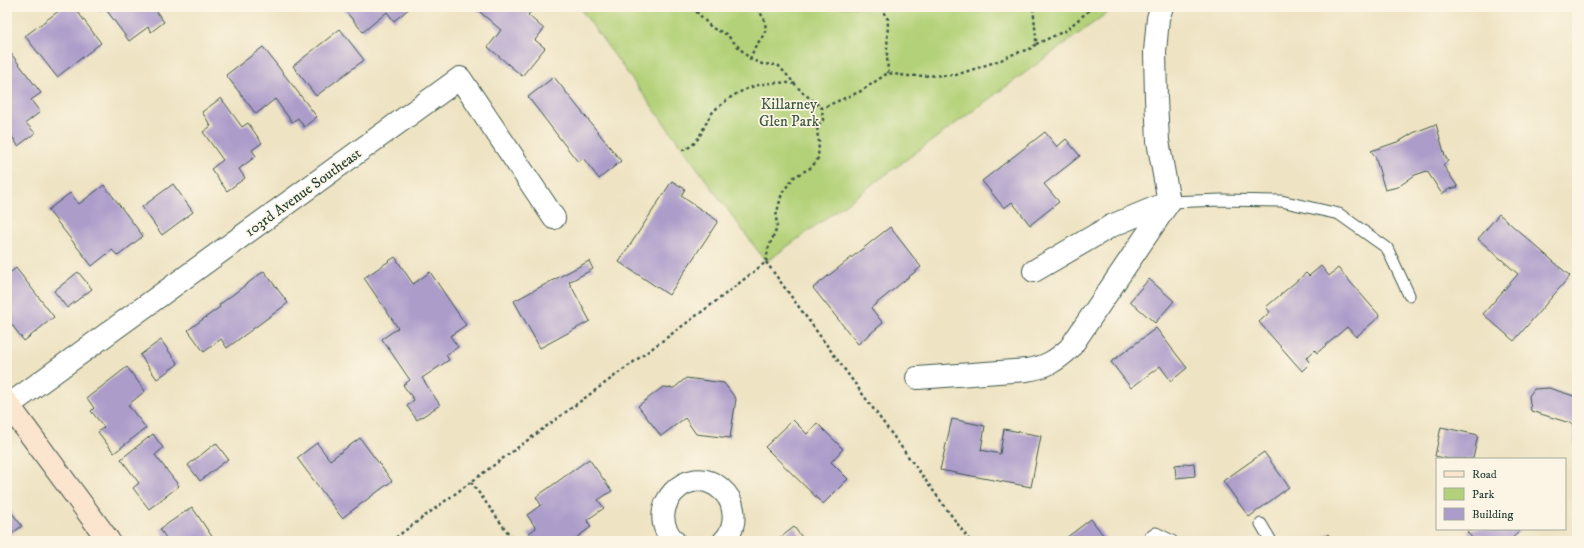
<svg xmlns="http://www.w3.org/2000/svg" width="1584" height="548" font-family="'IM FELL DW Pica',serif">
  <rect width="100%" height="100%" fill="#fcf5e5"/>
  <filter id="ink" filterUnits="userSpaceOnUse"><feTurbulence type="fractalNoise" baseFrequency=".025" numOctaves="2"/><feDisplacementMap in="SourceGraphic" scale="8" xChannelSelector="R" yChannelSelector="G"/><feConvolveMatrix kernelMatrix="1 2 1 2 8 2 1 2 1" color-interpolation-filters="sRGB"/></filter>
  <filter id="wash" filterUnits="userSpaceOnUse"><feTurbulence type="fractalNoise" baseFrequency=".012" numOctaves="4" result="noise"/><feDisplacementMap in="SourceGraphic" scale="16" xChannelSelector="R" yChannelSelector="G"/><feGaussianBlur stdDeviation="0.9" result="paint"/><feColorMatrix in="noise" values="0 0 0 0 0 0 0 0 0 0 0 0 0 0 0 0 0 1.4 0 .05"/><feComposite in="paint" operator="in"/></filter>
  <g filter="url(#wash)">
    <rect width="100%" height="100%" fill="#eee3c3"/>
    <!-- green -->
    <path fill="#b3d178" stroke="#698756" d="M579,7H1115L766,262Z"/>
    <g id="blocks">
      <!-- building -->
      <g fill="#ac9cca">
        <path d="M64,7H74L101,43L57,77L25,36Z"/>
        <path d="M97,7H155L154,8L164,22L151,32L148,27L129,41L105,8L100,11Z"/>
        <path d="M342,7H411L394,21L387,12L363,32Z"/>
        <path d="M474,7H535L528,15L544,29L535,40L545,48L522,76L488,47L501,30Z"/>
        <path d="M340,29L364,60L316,96L293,66Z"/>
        <path d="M263,47L317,117L304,127L298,118L292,122L275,99L256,114L226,75Z"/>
        <path d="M9,51L41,93L31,100L40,112L26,123L35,133L18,146L11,135L7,138V52Z"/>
        <path d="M554,77L621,161L599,179L583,158L578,162L528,97Z"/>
        <path d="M221,98L242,127L248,123L262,143L252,150L256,156L239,169L245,178L227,191L211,169L223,160L203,132L211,126L202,112Z"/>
        <path d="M1436,124L1445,156L1448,161L1443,165L1458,187L1449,189L1442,194L1427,171L1415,175L1398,187L1385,190L1375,156L1371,151L1400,141L1413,133Z"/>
        <path d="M1045,132L1057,147L1066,139L1080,156L1044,184L1059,202L1030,225L1012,202L1004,208L982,181Z"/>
        <path d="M672,181L685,189L681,196L718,221L669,295L619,262Z"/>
        <path d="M173,184L193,212L162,235L142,207Z"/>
        <path d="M104,185L143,236L118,256L112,250L92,266L48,210L70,193L79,204Z"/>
        <path d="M1499,214L1570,276L1514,341L1483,314L1518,274L1478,239Z"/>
        <path d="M890,227L921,267L871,308L883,323L858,344L813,288Z"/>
        <path d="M395,257L413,284L430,272L466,325L450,336L458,347L446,355L449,360L422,378L440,405L417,420L407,406L414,400L403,385L410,380L382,339L398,328L364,278Z"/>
        <path d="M589,261L593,269L569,282L590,321L540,348L514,301Z"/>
        <path d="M1321,266L1329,276L1338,268L1380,316L1356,337L1347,327L1317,353L1315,350L1306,358L1310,363L1302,371L1259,322L1270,312L1266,307L1306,273L1309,276Z"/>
        <path d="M16,268L54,317L24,341L7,318V275Z"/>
        <path d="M264,271L288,303L227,348L221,339L204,352L188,330L220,307L219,305Z"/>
        <path d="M78,272L92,289L67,308L54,291Z"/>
        <path d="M1149,279L1174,301L1155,323L1130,301Z"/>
        <path d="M1156,328L1187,368L1171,381L1160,366L1131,388L1111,362Z"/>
        <path d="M161,340L178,364L157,379L140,355Z"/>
        <path d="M127,367L145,391L128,405L146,428L114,453L98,432L104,427L91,411L94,408L87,398Z"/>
        <path d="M686,378L724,383L736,399L730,438L696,434L685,418L661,436L638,406L663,387L674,388Z"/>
        <path d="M1549,388L1577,397V464H1576L1573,424L1531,411L1529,396L1534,389Z"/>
        <path d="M952,419L985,426L981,450L1000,454L1004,429L1041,436L1031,487L940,470Z"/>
        <path d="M793,420L807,434L817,423L843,449L831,462L848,479L823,504L765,447Z"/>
        <path d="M1441,427L1478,435L1473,459H1449L1435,456Z"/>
        <path d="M153,434L163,448L155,455L179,486L149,509L133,488L139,483L121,459Z"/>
        <path d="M360,438L392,481L342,518L297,458L317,443L330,460Z"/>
        <path d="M216,443L228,459L200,481L188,465Z"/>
        <path d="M1264,452L1289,487L1249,517L1223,481Z"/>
        <path d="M589,459L612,491L598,500L604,508L587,520L591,527L572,541H554L553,540L551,541H533L528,534L536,528L527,515L541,505L536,497Z"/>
        <path d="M1194,463L1195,476L1176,478L1175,465Z"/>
        <path d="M192,507L215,541H168L160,529Z"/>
        <path d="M9,509L22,526L7,537V511Z"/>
        <path d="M1091,519L1106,539L1103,541H1062Z"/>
        <path d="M794,527L805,541H776Z"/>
        <path d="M1472,529H1517L1519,532L1509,541H1475L1467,532Z"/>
        <path d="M1328,534L1334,541H1319Z"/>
      </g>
    </g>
  </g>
  <g filter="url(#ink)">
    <use href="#blocks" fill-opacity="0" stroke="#3e5649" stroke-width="1"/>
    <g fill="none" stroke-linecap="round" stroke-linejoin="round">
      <defs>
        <g id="lane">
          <path d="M1169,202L1221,200L1281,201L1339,214L1387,248L1409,295"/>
          <path d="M1261,524L1271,541"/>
          <path d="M1145,541L1156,533L1172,541"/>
        </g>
        <g id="street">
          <path d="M1162,7L1158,18L1155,52L1156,98L1158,141L1169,202"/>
          <path d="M1034,271L1111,226L1169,202"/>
          <path d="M917,378L1027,370C1046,367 1056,361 1070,348L1169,202"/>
          <path d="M9,405L460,78L554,218"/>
          <path d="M674,541C642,509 689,460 721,489C728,495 732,501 733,510C735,521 732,533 724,541"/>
        </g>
        <path id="secondary" d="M7,403L109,541"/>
      </defs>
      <!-- lane casing -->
      <use href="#lane" stroke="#3e5649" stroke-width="13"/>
      <!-- street casing -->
      <use href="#street" stroke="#3e5649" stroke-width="24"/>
      <!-- secondary casing -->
      <use href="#secondary" stroke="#3e5649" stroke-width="24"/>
      <!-- path -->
      <g stroke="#3e5649" stroke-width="2.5" stroke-dasharray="3 3" stroke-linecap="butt">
        <path d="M692,7L712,28L726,34L750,59L762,64L778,65L802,92L822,108L861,91L888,73L907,76L956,75L1001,60L1011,55L1032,48L1036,44V37L1033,7"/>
        <path d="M885,7L883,9L885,16L888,19L887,55L888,73"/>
        <path d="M1036,44L1065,31L1093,7"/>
        <path d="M750,59L755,47L763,36L766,29L764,18L757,9V7"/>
        <path d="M682,150C699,146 702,129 710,116C713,111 717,108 721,105C741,87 768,79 795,84"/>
        <path d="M766,262L970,541"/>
        <path d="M471,482L514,541"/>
        <path d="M391,541L719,299L766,262L768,249L777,228L776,216L782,193L794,177L812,167L818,158L819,142L817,132L818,126L823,120L822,108"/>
      </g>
      <!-- lane -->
      <use href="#lane" stroke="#fff" stroke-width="11"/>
      <!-- street -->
      <use href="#street" stroke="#fff" stroke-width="22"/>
      <!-- secondary -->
      <use href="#secondary" stroke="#fce5cf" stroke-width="22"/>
    </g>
  </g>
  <g text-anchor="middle" stroke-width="3.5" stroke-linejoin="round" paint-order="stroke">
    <!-- park labels -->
    <g font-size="15" fill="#3d5b42" stroke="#fcf5e5">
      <text x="789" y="109">Killarney<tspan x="789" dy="17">Glen Park</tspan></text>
    </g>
    <!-- street labels -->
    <g font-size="15" fill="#1f3d34" stroke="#fcf5e5">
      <text transform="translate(303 192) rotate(-36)" y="5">103rd Avenue Southeast</text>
    </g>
  </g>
  <!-- margin -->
  <rect width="1584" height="548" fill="none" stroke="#fcf5e5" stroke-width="24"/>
  <!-- legend -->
  <rect x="1436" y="458" width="130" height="72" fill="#fcf5e5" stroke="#a4ab9e"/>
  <rect x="1444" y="471" width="20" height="6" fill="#fce5cf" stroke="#a4ab9e"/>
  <text x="1472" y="478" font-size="12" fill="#1f3d34">Road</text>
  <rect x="1444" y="488" width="20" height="12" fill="#b3d178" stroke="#a4ab9e"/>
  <text x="1472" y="498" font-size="12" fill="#1f3d34">Park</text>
  <rect x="1444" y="508" width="20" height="12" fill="#ac9cca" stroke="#a4ab9e"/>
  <text x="1472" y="518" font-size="12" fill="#1f3d34">Building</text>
</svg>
